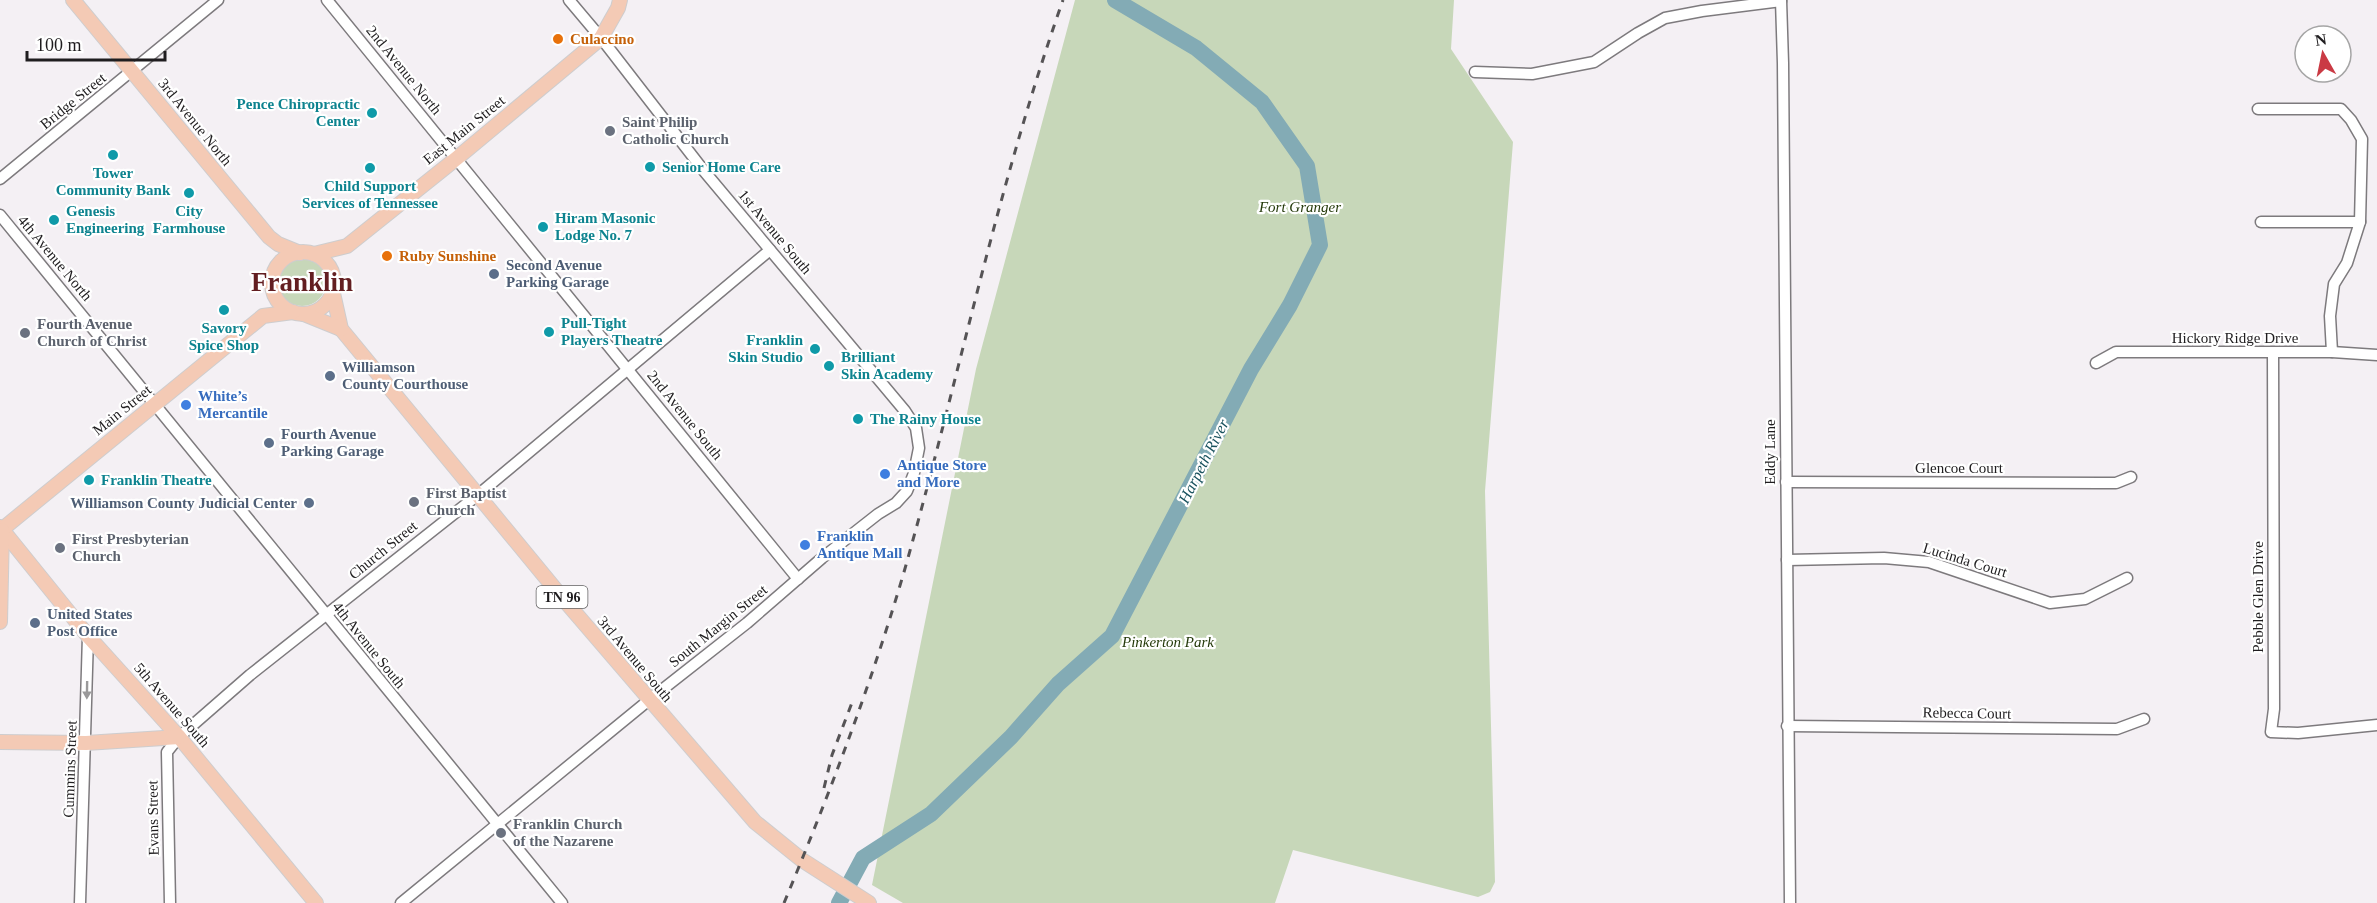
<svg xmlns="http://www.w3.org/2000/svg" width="2377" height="903" font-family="'Times New Roman',serif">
  <rect width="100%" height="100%" fill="#f4f0f4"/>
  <!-- green -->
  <g fill="#c7d7b9">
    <path d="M1075,0H1454L1451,49L1513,142L1485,491L1495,882L1490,892L1478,897L1293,850L1275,903H903L872,885L976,369Z"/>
    <circle cx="302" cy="282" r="24"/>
  </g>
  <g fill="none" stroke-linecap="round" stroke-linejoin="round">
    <!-- river -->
    <path stroke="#83abb5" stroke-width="16" d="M839,903L863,858L931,814L1011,737L1058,684L1112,636L1251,369L1290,305L1320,245L1307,166L1262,102L1196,48L1115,0"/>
    <defs>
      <g id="minor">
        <path d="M327,0L798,579"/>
        <path d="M1781,0L1783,63L1790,903"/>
        <path d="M1475,72L1532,74L1594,62L1638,33L1665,18L1702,11L1781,1"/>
        <path d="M2258,109H2341L2351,120L2362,139L2360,222L2347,263L2334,284L2330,316L2332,352"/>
        <path d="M0,179L218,0"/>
        <path d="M0,215L562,903"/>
        <path d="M2261,222H2360"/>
        <path d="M2273,354L2274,709L2271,732L2298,733L2377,725"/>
        <path d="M2096,363L2116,352H2332L2377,355"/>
        <path d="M1786,482L2101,483H2116L2131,477"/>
        <path d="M1787,560L1884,558L1929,562L2050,603L2085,599L2127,578"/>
        <path d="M1787,726L2117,729L2144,719"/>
        <path d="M80,903L88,636"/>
        <path d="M170,903L167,752L179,737L250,675L479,494L770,250"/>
        <path d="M401,903L649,700L747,623L822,558L878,514L896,503L907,491L914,473L919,448L916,428L905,411L704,171L601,38L569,0"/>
      </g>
      <g id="major">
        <path d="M73,0L269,237L278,244L300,253"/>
        <circle cx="303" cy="283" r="31"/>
        <path d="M314,254L347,246L457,158L601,38L618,8L620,0"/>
        <path d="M333,293L341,329L565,601L755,822L802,860L869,903"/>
        <path d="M304,314L341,329"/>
        <path d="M0,527L88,636L179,737L316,903"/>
        <path d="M0,531L263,316L293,312"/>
        <path d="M0,622L2,530"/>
        <path d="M0,742L86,743L179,737"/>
      </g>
    </defs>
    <!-- minor casing -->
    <use href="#minor" stroke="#7d7a7d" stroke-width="13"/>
    <!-- major casing -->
    <use href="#major" stroke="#cecdce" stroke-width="16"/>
    <!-- minor -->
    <use href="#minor" stroke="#fff" stroke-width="10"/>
    <!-- major -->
    <use href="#major" stroke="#f4cab5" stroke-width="14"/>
    <!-- rail -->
    <g stroke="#555355" stroke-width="3" stroke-dasharray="8 8" stroke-linecap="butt">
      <path d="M824,788L832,755L853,700"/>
      <path d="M784,903C829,795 871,685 904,572C958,382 997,187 1063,0"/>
    </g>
  </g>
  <!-- one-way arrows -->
  <defs><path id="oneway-solid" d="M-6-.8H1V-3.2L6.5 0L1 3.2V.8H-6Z" transform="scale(1.5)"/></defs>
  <use fill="#9a999a" href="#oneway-solid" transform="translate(87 690) rotate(91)"/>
  <!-- markers -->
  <g fill="#e8710a" stroke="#fff" stroke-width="2">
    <circle cx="558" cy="39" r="6"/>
    <circle cx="387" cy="256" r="6"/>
  </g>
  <g fill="#0f9aa8" stroke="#fff" stroke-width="2">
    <circle cx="372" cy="113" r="6"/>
    <circle cx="113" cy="155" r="6"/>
    <circle cx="650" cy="167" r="6"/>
    <circle cx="370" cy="168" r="6"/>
    <circle cx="189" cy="193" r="6"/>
    <circle cx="54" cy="220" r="6"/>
    <circle cx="543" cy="227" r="6"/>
    <circle cx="224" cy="310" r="6"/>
    <circle cx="549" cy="332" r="6"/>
    <circle cx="815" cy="349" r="6"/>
    <circle cx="829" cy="366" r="6"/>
    <circle cx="858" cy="419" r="6"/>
    <circle cx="89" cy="480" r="6"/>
  </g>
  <g fill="#6b7280" stroke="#fff" stroke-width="2">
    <circle cx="610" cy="131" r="6"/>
    <circle cx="25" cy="333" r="6"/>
    <circle cx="414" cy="502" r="6"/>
    <circle cx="60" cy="548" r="6"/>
    <circle cx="501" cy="833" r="6"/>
  </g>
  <g fill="#5c6f8a" stroke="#fff" stroke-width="2">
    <circle cx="494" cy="274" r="6"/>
    <circle cx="330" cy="376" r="6"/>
    <circle cx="269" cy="443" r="6"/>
    <circle cx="309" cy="503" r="6"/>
    <circle cx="35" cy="623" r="6"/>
  </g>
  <g fill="#3f7fe0" stroke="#fff" stroke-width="2">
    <circle cx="186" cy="405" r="6"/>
    <circle cx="885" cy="474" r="6"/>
    <circle cx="805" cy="545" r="6"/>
  </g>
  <g text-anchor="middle" stroke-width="4.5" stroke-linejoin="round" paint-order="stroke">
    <!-- shield labels -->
    <rect fill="#fff" stroke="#626162" stroke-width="1.5" x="536.5" y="586" width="51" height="22" rx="4.5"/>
    <g font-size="14" font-weight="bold" fill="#1f1d1f">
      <text x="562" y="602">TN 96</text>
    </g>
    <!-- food labels -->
    <g font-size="15" font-weight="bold" fill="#c56008" stroke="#fff" text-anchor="start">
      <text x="570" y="44">Culaccino</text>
      <text x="399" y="261">Ruby Sunshine</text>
    </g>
    <!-- street labels -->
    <g font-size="15" fill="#1f1d1f" stroke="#fff">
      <text transform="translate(404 70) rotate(51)" y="5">2nd Avenue North</text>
      <text transform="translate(73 101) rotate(-39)" y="5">Bridge Street</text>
      <text transform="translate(195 122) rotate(51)" y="5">3rd Avenue North</text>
      <text transform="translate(464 130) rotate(-39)" y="5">East Main Street</text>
      <text transform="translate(775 232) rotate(50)" y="5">1st Avenue South</text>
      <text transform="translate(55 258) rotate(50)" y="5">4th Avenue North</text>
      <text x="2235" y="343">Hickory Ridge Drive</text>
      <text transform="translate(122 410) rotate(-39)" y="5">Main Street</text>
      <text transform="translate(685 415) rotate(51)" y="5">2nd Avenue South</text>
      <text transform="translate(1770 452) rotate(-90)" y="5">Eddy Lane</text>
      <text x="1959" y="473">Glencoe Court</text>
      <text transform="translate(383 550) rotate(-39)" y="5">Church Street</text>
      <text transform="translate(1965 560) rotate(17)" y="5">Lucinda Court</text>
      <text transform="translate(2258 597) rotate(-90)" y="5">Pebble Glen Drive</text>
      <text transform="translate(718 626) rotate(-39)" y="5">South Margin Street</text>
      <text transform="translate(369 645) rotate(51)" y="5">4th Avenue South</text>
      <text transform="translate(635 659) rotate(50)" y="5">3rd Avenue South</text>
      <text transform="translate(172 705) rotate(49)" y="5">5th Avenue South</text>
      <text transform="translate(1967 713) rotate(1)" y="5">Rebecca Court</text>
      <text transform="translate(70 769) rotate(-88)" y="5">Cummins Street</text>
      <text transform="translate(153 818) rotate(-91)" y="5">Evans Street</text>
    </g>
    <!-- culture labels -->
    <g font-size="15" font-weight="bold" fill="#0d838f" stroke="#fff" text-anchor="start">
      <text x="360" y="109" text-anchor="end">Pence Chiropractic<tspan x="360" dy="17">Center</tspan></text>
      <text x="662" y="172">Senior Home Care</text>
      <text x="113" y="178" text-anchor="middle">Tower<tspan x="113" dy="17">Community Bank</tspan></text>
      <text x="370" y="191" text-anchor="middle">Child Support<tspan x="370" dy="17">Services of Tennessee</tspan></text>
      <text x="66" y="216">Genesis<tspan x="66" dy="17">Engineering</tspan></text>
      <text x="189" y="216" text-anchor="middle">City<tspan x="189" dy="17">Farmhouse</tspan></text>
      <text x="555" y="223">Hiram Masonic<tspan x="555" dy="17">Lodge No. 7</tspan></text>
      <text x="561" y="328">Pull-Tight<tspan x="561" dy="17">Players Theatre</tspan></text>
      <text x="224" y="333" text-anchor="middle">Savory<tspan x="224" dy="17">Spice Shop</tspan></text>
      <text x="803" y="345" text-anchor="end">Franklin<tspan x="803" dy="17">Skin Studio</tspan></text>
      <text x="841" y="362">Brilliant<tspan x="841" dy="17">Skin Academy</tspan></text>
      <text x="870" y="424">The Rainy House</text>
      <text x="101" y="485">Franklin Theatre</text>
    </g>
    <!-- worship labels -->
    <g font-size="15" font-weight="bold" fill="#5b616d" stroke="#fff" text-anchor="start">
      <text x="622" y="127">Saint Philip<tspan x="622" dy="17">Catholic Church</tspan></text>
      <text x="37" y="329">Fourth Avenue<tspan x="37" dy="17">Church of Christ</tspan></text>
      <text x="426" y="498">First Baptist<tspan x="426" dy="17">Church</tspan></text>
      <text x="72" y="544">First Presbyterian<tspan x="72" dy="17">Church</tspan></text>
      <text x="513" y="829">Franklin Church<tspan x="513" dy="17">of the Nazarene</tspan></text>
    </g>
    <!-- park labels -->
    <g font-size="15" font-style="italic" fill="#253a0b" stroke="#fff">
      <text x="1300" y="212">Fort Granger</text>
      <text x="1168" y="647">Pinkerton Park</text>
    </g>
    <!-- service labels -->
    <g font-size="15" font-weight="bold" fill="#4e5e75" stroke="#fff" text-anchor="start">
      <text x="506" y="270">Second Avenue<tspan x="506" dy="17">Parking Garage</tspan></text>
      <text x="342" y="372">Williamson<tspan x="342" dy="17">County Courthouse</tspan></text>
      <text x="281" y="439">Fourth Avenue<tspan x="281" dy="17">Parking Garage</tspan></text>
      <text x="297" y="508" text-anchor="end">Williamson County Judicial Center</text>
      <text x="47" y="619">United States<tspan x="47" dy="17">Post Office</tspan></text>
    </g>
    <!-- shop labels -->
    <g font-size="15" font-weight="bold" fill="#366cbe" stroke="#fff" text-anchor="start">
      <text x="198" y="401">White’s<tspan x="198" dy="17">Mercantile</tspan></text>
      <text x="897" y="470">Antique Store<tspan x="897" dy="17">and More</tspan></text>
      <text x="817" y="541">Franklin<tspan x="817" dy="17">Antique Mall</tspan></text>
    </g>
    <!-- water labels -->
    <g font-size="16" font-style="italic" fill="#19525e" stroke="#fff">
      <text transform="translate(1203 461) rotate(-63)" y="6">Harpeth River</text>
    </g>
    <!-- town labels -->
    <g font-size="27" font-weight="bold" fill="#631e21" stroke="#fff">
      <text x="302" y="291">Franklin</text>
    </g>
  </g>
  <!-- north arrow -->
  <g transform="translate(2323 54) rotate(351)"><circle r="28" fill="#ffffff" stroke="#a5a5a5" stroke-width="1.5"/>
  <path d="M0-4.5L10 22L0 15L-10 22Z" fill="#ca3a44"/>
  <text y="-9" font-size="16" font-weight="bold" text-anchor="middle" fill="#1f1d1f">N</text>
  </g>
  <!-- scale -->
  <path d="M27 51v9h138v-9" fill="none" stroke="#1f1d1f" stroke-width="3"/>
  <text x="36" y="51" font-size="18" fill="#1f1d1f" stroke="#ffffff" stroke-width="4.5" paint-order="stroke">100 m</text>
</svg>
